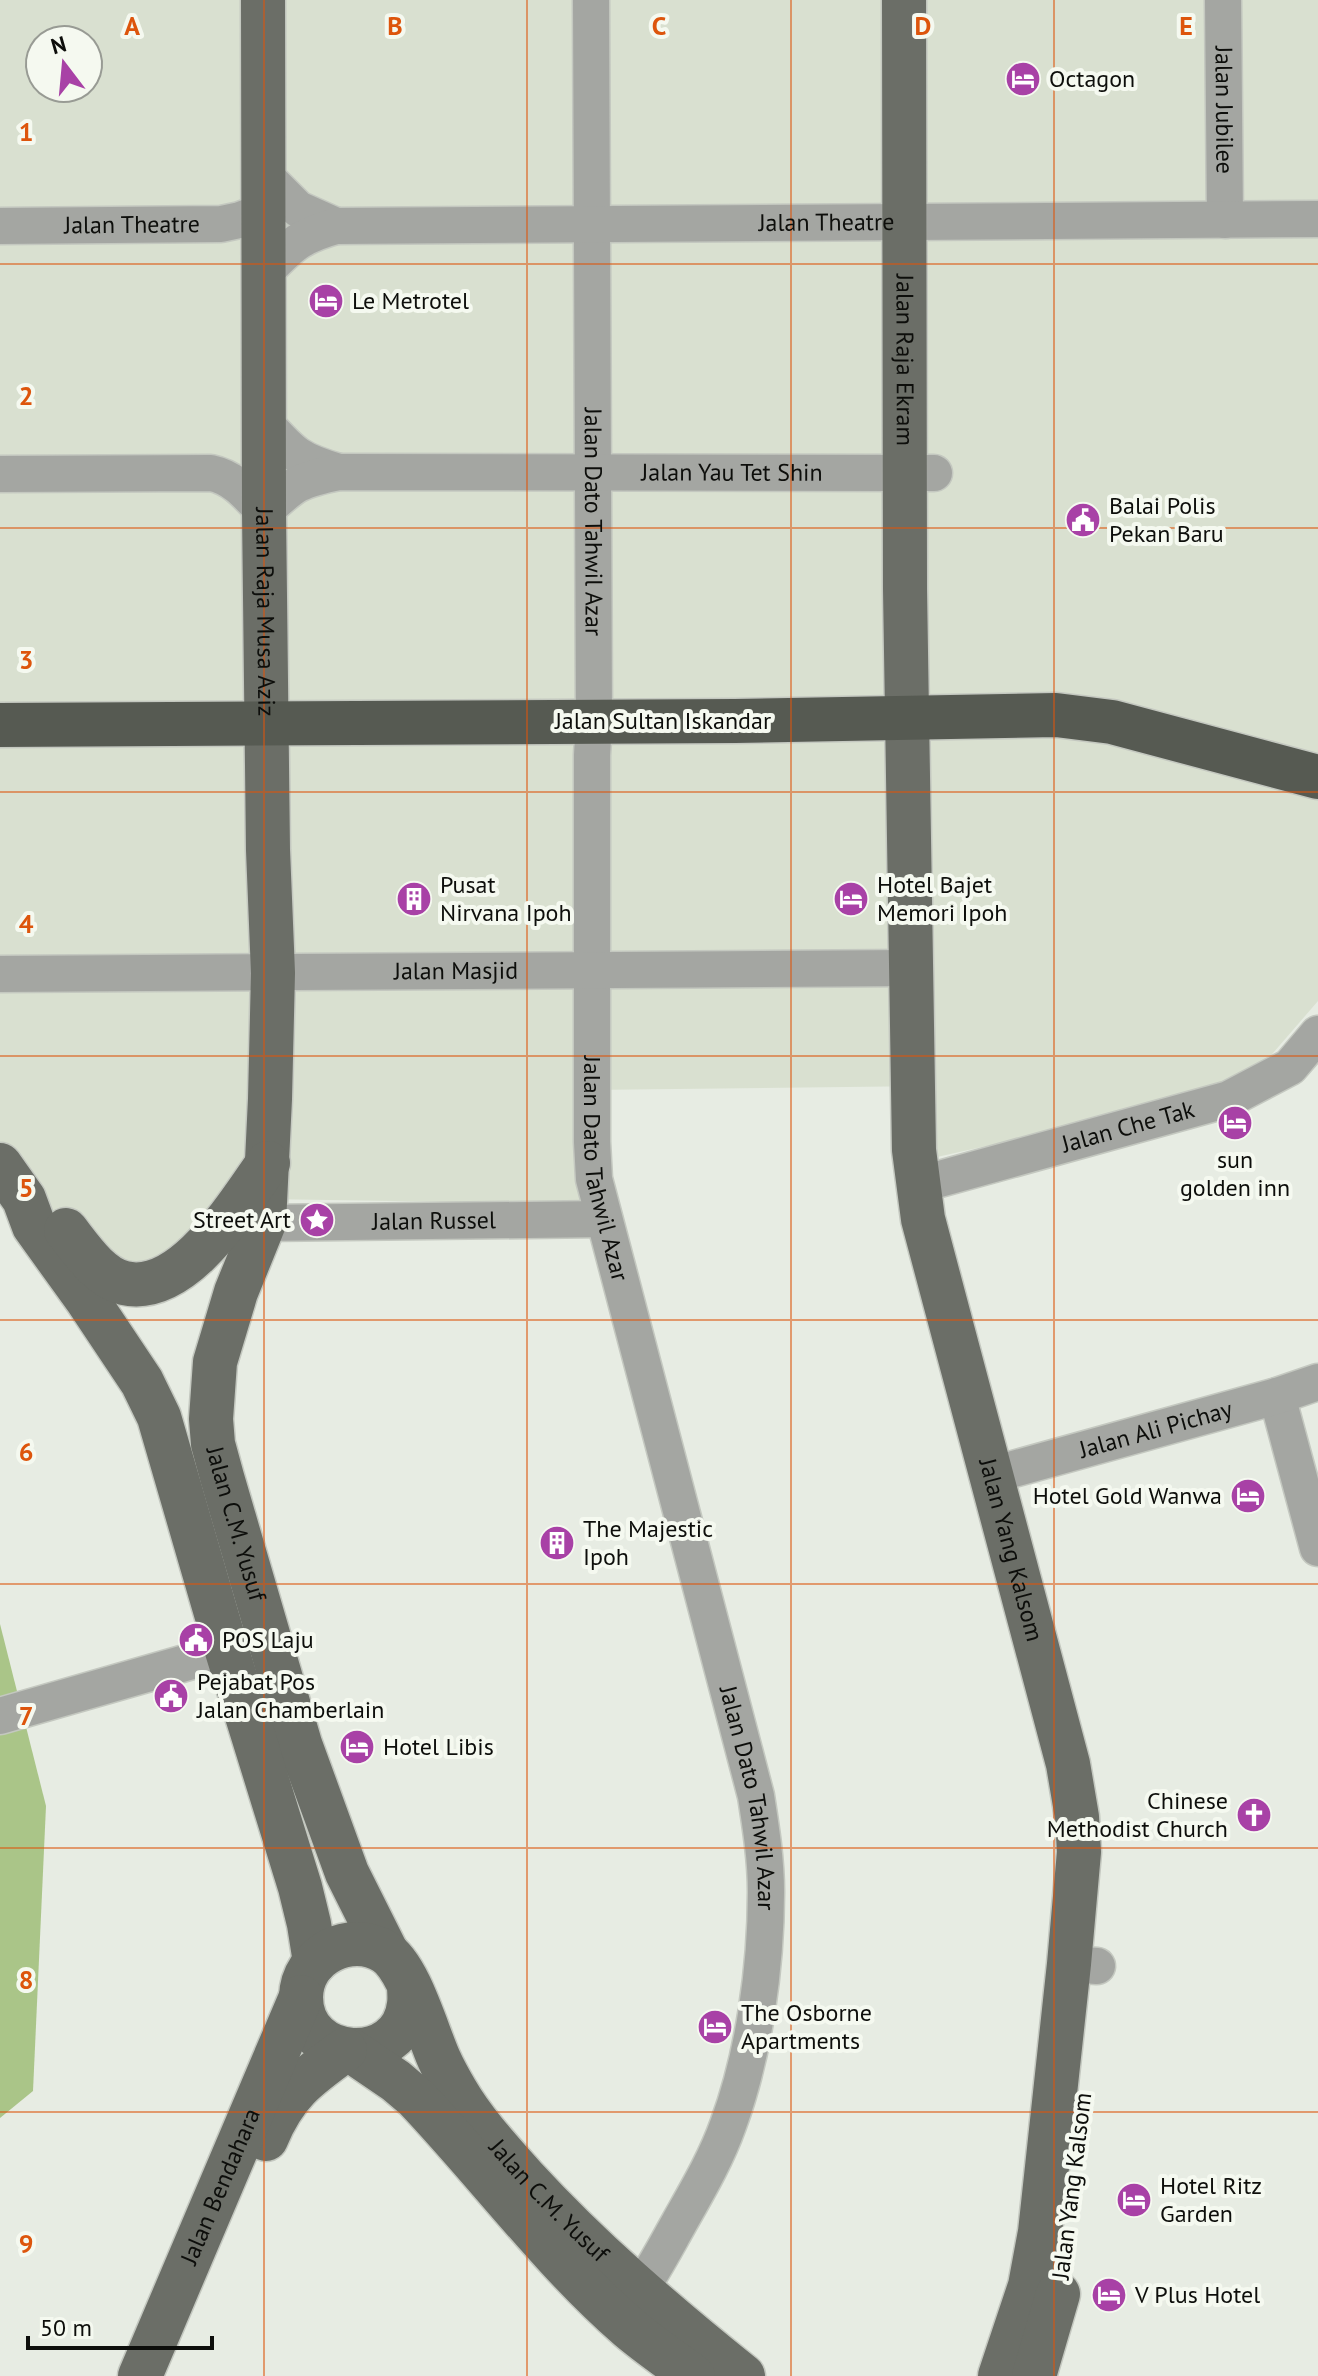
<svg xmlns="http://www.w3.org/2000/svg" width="1318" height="2376" font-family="'PT Sans',sans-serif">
  <rect width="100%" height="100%" fill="#e7ece3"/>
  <!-- built -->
  <path fill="#d9e0d0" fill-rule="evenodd" d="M0,0H1318V1001L1261,1067L1163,1107L937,1157L931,1086L588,1090L595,1204L264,1199L165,1277L76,1269L0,1158ZM40,40H88V88H40Z"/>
  <!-- green -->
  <path fill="#aac588" d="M0,1624L46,1806L33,2091L0,2118Z"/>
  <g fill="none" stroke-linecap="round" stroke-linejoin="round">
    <defs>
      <g id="minor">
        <path id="s1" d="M591,0L594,722L592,755V1142L594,1179L756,1796C761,1828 766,1860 766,1892C766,1967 754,2055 728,2125C716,2159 697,2191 679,2223C666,2246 654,2269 639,2291"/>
        <path id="s2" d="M1223,0L1225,220"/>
        <path d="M263,174L298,209L336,226"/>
        <path id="s3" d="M0,226L221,224L240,220L264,211"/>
        <path id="s4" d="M264,273C291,246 297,237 336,226L1318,219"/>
        <path d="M264,422C292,453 297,460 339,472"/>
        <path id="s5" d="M0,474L211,473C235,478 248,495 264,512C294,484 298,480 339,472L934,473"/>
        <path id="s6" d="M0,974L911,968"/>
        <path id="s7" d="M918,1185L1229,1099L1290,1067L1318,1034"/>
        <path id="s8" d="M264,1223L604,1219"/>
        <path d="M1277,1396L1318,1548"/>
        <path id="s9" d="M992,1475L1277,1396L1318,1382"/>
        <path d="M0,1716L227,1651"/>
        <path d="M1069,1964L1097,1966"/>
      </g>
      <g id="major">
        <path id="s10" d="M263,0L264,512L268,850L273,973L270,1099L264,1223L236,1292L215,1362L211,1419L213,1444L222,1477L300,1744L347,1873L387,1953"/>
        <path id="s11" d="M904,0L905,589L914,1150L923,1219L1068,1764L1077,1817L1079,1852L1069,1964L1040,2232L1030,2286L1000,2376"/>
        <path d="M0,1165L24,1199L34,1226L88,1301L142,1382L159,1417L227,1651L300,1887L309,1924L315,1962"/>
        <path d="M66,1230C81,1249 99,1277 124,1283C184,1297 239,1203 268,1163"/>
        <path id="s12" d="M409,1985C409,1991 410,1998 409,2004C402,2069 301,2064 301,1997C302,1954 351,1931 385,1952C409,1967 427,2032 439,2059C444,2070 450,2081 456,2091C474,2122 500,2150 524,2177C591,2250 666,2314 743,2376"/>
        <path d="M352,2051L396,2081L416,2098C488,2174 550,2259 629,2328C649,2345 671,2360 693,2376"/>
        <path d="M266,2139C285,2093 306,2078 345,2050"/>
        <path id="s13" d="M140,2376L301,1997"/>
        <path d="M1034,2376L1058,2294"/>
      </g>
      <path id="highway" d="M0,725L735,721L1056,715L1112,722L1318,777"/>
    </defs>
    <!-- minor casing -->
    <use href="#minor" stroke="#c4c8c0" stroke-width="39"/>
    <!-- major casing -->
    <use href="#major" stroke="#c4c8c0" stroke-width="47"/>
    <!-- highway casing -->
    <use href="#highway" stroke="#c4c8c0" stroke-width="47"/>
    <!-- minor -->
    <use href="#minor" stroke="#a4a6a2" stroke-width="36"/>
    <!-- major -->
    <use href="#major" stroke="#6b6e67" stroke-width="44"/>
    <!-- highway -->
    <use href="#highway" stroke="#565a52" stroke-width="44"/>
  </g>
  <!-- grid -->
  <path fill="none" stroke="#dd550c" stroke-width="2" stroke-opacity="0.55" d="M264,0V2376M527,0V2376M791,0V2376M1054,0V2376M0,264H1318M0,528H1318M0,792H1318M0,1056H1318M0,1320H1318M0,1584H1318M0,1848H1318M0,2112H1318"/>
  <!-- icons -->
  <defs>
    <symbol id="hotel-disc" viewBox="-11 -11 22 22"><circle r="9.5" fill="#a841a6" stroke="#f5f9f0"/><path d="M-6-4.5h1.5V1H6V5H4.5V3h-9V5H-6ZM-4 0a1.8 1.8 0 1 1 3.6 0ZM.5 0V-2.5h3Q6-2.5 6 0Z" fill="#fff"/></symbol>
    <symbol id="civic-disc" viewBox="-11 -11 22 22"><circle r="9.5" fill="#a841a6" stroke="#f5f9f0"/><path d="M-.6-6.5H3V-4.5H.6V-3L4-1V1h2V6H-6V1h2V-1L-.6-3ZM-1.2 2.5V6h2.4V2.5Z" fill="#fff"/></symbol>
    <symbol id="building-disc" viewBox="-11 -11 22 22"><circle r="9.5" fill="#a841a6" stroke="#f5f9f0"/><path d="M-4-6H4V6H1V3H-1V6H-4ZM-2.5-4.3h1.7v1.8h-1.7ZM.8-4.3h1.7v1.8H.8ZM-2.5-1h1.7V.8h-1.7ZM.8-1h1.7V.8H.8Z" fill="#fff"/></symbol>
    <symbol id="sight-disc" viewBox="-11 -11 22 22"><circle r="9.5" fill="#a841a6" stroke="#f5f9f0"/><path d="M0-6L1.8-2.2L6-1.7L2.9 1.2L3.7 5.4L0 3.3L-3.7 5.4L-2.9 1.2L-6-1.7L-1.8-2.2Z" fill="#fff"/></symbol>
    <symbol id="church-disc" viewBox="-11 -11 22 22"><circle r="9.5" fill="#a841a6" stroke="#f5f9f0"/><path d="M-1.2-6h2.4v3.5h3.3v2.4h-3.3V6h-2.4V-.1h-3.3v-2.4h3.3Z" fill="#fff"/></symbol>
  </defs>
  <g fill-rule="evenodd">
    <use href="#hotel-disc" x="1003" y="59" width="40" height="40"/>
    <use href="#hotel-disc" x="306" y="281" width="40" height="40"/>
    <use href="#civic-disc" x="1063" y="500" width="40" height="40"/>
    <use href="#building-disc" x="394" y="879" width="40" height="40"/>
    <use href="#hotel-disc" x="831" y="879" width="40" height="40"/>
    <use href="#hotel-disc" x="1215" y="1103" width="40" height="40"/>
    <use href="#sight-disc" x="297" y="1200" width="40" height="40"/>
    <use href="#hotel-disc" x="1228" y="1476" width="40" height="40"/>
    <use href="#building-disc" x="537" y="1523" width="40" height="40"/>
    <use href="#civic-disc" x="176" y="1620" width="40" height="40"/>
    <use href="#civic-disc" x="151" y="1676" width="40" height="40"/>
    <use href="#hotel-disc" x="337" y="1727" width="40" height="40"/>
    <use href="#church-disc" x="1234" y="1795" width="40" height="40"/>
    <use href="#hotel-disc" x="695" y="2007" width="40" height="40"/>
    <use href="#hotel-disc" x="1114" y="2180" width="40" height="40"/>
    <use href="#hotel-disc" x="1089" y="2275" width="40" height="40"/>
  </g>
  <g text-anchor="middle" stroke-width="8" stroke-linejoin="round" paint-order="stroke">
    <!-- poi labels -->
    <g font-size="24" fill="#0d0e0b" stroke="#f5f9f0" text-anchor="start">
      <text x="1049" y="87">Octagon</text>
      <text x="352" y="309">Le Metrotel</text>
      <text x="1109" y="514">Balai Polis<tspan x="1109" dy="28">Pekan Baru</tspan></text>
      <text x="440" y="893">Pusat<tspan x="440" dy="28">Nirvana Ipoh</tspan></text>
      <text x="877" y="893">Hotel Bajet<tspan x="877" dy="28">Memori Ipoh</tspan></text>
      <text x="1235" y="1168" text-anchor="middle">sun<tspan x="1235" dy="28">golden inn</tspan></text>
      <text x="291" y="1228" text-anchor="end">Street Art</text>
      <text x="1222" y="1504" text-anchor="end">Hotel Gold Wanwa</text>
      <text x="583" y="1537">The Majestic<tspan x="583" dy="28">Ipoh</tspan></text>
      <text x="222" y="1648">POS Laju</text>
      <text x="197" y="1690">Pejabat Pos<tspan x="197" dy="28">Jalan Chamberlain</tspan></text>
      <text x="383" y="1755">Hotel Libis</text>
      <text x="1228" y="1809" text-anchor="end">Chinese<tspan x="1228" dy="28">Methodist Church</tspan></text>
      <text x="741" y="2021">The Osborne<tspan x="741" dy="28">Apartments</tspan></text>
      <text x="1160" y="2194">Hotel Ritz<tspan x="1160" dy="28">Garden</tspan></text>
      <text x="1135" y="2303">V Plus Hotel</text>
    </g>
    <!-- street labels -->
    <g font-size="24" fill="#0d0e0b" stroke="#f5f9f0">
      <text dy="8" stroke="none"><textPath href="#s2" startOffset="110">Jalan Jubilee</textPath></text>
      <text dy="8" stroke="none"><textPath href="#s4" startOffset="578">Jalan Theatre</textPath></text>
      <text dy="8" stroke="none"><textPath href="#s3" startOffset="132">Jalan Theatre</textPath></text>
      <text dy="8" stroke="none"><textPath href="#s11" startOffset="360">Jalan Raja Ekram</textPath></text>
      <text dy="8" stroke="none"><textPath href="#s5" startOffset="758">Jalan Yau Tet Shin</textPath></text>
      <text dy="8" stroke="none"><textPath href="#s1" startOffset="522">Jalan Dato Tahwil Azar</textPath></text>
      <text dy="8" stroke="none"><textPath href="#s10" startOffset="612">Jalan Raja Musa Aziz</textPath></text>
      <text x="663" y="729">Jalan Sultan Iskandar</text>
      <text dy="8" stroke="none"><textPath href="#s6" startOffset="456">Jalan Masjid</textPath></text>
      <text dy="8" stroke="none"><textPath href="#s7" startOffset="218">Jalan Che Tak</textPath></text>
      <text dy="8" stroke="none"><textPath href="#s1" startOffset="1170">Jalan Dato Tahwil Azar</textPath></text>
      <text dy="8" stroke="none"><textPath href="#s8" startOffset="170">Jalan Russel</textPath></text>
      <text dy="8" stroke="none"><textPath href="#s9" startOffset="170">Jalan Ali Pichay</textPath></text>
      <text dy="8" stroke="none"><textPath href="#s10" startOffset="1536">Jalan C.M. Yusuf</textPath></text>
      <text dy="8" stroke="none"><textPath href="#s11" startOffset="1562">Jalan Yang Kalsom</textPath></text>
      <text dy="8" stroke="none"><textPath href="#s1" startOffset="1818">Jalan Dato Tahwil Azar</textPath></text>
      <text dy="8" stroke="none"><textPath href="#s13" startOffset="206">Jalan Bendahara</textPath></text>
      <text transform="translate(1072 2186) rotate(-83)" y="8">Jalan Yang Kalsom</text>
      <text dy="8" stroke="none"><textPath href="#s12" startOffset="598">Jalan C.M. Yusuf</textPath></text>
    </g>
  </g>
  <g font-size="26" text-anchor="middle" font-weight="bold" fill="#dd550c" stroke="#f5f9f0" stroke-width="8" stroke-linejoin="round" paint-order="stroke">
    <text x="132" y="35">A</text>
    <text x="395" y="35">B</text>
    <text x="659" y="35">C</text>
    <text x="923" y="35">D</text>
    <text x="1186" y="35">E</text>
    <text x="26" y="141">1</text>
    <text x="26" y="405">2</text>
    <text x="26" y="669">3</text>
    <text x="26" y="933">4</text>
    <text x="26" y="1197">5</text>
    <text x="26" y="1461">6</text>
    <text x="26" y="1725">7</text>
    <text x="26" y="1989">8</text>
    <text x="26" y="2253">9</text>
  </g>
  <!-- north arrow -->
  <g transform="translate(64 64) rotate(344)"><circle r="38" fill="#f5f9f0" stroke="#989b94" stroke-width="2"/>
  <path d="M0-6L14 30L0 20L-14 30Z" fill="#a841a6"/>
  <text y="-12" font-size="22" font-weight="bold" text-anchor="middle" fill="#0d0e0b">N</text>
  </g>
  <!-- scale -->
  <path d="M28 2336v12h184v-12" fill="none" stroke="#0d0e0b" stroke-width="4"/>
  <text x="40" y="2336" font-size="24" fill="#0d0e0b" stroke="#f5f9f0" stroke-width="6" paint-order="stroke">50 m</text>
</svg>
